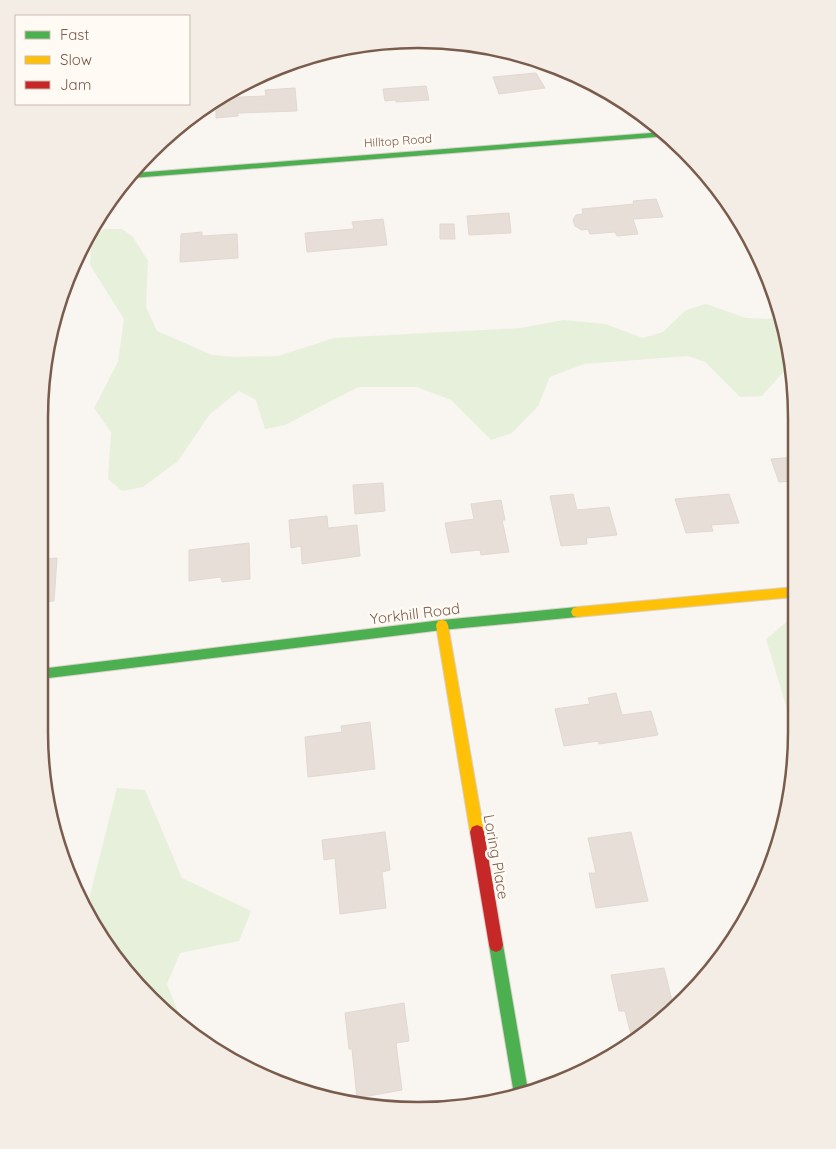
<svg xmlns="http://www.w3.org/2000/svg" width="836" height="1149" font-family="Quicksand,sans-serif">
  <rect width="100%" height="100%" fill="#f9f5f0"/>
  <!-- green -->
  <g fill="#e7f0db">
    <path d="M104,229H122L133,237L148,261L146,307L157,331L212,355L233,357L278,356L334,338L521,328L563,320L605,324L643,338L663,332L686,310L706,304L746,318L767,319L778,317L792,362L762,396L740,397L705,362L688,356L584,364L550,377L538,406L512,433L491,440L451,400L417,387H358L285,425L265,429L256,400L239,391L210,414L178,461L143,487L122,491L108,479L111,432L94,408L118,362L124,319L90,265L92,240Z"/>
    <path d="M788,621L796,626V739L766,639Z"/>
    <path d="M117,788L145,790L182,878L251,911L239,941L180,953L167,984L184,1027L168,1016L103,941L93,920L89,899Z"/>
  </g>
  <!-- building -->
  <g fill="#e6ded7" stroke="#e2d8d2">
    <path d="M536,73L545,88L499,94L493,77Z"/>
    <path d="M426,86L429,100L396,102V100L385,101L383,89Z"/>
    <path d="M295,88L297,111L238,113V116L216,118V98L266,96L265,90Z"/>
    <path d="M656,199L663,217L633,219L638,234L617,236L615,232L590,234L588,229L582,230L575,226L573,220L576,215L583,214L582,209L634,204L633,201Z"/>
    <path d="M509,213L511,233L469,235L467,216Z"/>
    <path d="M383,219L387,245L307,252L305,233L354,229L352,222Z"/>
    <path d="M440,224H454L455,239H440Z"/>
    <path d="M202,232V236L237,234L238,258L180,262L181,234Z"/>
    <path d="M795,457V481L779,482L771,459Z"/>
    <path d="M383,483L385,511L355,514L353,485Z"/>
    <path d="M573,494L577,510L609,507L617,535L586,538L587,544L561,546L550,496Z"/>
    <path d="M729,494L739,523L711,525L713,531L686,533L675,499Z"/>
    <path d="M501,500L505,520H502L509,552L481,555L480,550L451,553L445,523L474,519L471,504Z"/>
    <path d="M327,516L328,528L357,525L360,556L302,564L301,546L291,548L289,520Z"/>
    <path d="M249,543L250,579L222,582L221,577L189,581V550Z"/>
    <path d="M57,558L54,601L41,602L42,559Z"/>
    <path d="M616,693L622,715L651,711L658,735L599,744L598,741L564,746L555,709L590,704L588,698Z"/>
    <path d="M370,722L375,769L308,777L305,737L342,732L341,726Z"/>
    <path d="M385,832L390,870L382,872L386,908L340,914L335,858L324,860L322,840Z"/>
    <path d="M631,832L648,901L596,908L589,873H596L588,838Z"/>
    <path d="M664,968L674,1009L668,1016L632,1039L625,1011H619L611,975Z"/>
    <path d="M404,1003L409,1041L396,1043L402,1090L357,1098L352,1049H349L345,1013Z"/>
  </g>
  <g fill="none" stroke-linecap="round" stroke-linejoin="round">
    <defs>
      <g id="fast">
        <path d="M664,132L669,136L131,178L135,173Z"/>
        <path d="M577,607L581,608L583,612L581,616L577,617L442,630L40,679V669L442,620Z"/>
        <path d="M496,938L501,940L503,945L528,1091L514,1094L489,945L491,940Z"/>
      </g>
      <g id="slow">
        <path d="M795,587V597L577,617L573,616L571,612L573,608L577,607Z"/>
        <path d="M442,620L446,621L448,625L484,832L482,837L477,839L472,837L470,832L436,625L438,621Z"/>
      </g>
      <path id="jam" d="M477,825L482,827L484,832L503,945L501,950L496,952L491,950L489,945L470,832L472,827Z"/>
    </defs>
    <!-- fast casing -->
    <use href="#fast" stroke="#d9d2cb" stroke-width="2"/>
    <!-- slow casing -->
    <use href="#slow" stroke="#d9d2cb" stroke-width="2"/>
    <!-- jam casing -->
    <use href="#jam" stroke="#d9d2cb" stroke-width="2"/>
    <!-- fast -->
    <use href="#fast" fill="#4caf50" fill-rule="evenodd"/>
    <!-- slow -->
    <use href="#slow" fill="#ffc107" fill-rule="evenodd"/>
    <!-- jam -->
    <use href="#jam" fill="#c62828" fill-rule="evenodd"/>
  </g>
  <g text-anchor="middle" stroke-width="5" stroke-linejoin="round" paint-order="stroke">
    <!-- far-street labels -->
    <g font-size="12" fill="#7a5c4d" stroke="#fffaf3">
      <text transform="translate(398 141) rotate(-4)" y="4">Hilltop Road</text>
    </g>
    <!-- street labels -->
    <g font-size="15" fill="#7a5c4d" stroke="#fffaf3">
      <text transform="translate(415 614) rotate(-7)" y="5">Yorkhill Road</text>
      <text transform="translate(496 857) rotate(80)" y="5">Loring Place</text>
    </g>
  </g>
  <!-- crop -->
  <path d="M0 0H836V1149H0ZM418 48H418A370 370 0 0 1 788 418V732A370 370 0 0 1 418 1102H418A370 370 0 0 1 48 732V418A370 370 0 0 1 418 48Z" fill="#f4ede6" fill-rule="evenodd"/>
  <path fill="none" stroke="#7a5c4d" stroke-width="2.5" d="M418 48H418A370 370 0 0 1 788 418V732A370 370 0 0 1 418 1102H418A370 370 0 0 1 48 732V418A370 370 0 0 1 418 48Z"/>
  <!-- legend -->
  <rect x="15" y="15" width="175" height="90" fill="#fffaf3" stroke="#cabbb1"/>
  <rect x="25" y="31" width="25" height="8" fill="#4caf50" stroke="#cabbb1"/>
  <text x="60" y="40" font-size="15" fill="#7a5c4d">Fast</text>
  <rect x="25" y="56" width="25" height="8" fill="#ffc107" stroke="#cabbb1"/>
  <text x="60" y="65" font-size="15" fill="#7a5c4d">Slow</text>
  <rect x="25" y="81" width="25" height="8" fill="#c62828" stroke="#cabbb1"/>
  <text x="60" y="90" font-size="15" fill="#7a5c4d">Jam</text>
</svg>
